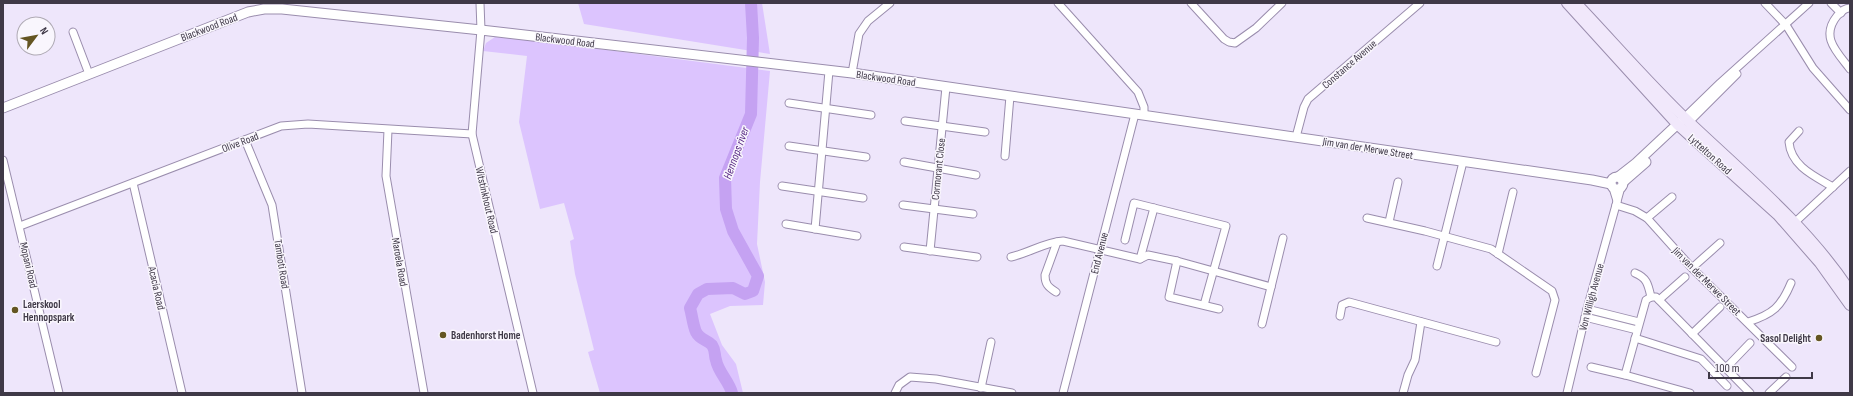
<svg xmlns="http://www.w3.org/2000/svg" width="1853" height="396" font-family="'Sofia Sans Condensed',sans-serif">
  <rect width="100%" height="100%" fill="#eee6fb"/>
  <!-- green -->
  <g fill="#dcc4fe">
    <path d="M578,3H762L770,54L584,24Z"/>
    <path d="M495,37L530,40L770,71L760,182L757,244L765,282L763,305L730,306L710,314L722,345L736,364L743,393H600L588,352L594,350L575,274L570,241L574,239L564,203L540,209L519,122L527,56L483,51L486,43Z"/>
  </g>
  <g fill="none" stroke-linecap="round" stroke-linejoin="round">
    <!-- river -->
    <path stroke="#c5a2f2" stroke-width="12" d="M732,393C729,381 718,372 716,360C714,354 716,351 712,345C708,340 700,340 696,332C693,325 692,315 690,308L698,294L707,289L733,288L745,294L753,291L758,276L733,231L726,209L725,178L751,114L753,38L751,3"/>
    <defs>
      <g id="minor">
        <path d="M480,3L481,30L472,134L533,393"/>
        <path d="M1058,3L1138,92L1144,107V115"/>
        <path d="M1191,3L1224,39L1229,42L1235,43L1256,28L1282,3"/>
        <path d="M1765,3L1786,25L1813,68L1850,110"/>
        <path d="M1831,3L1841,13"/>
        <path d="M1850,8C1844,8 1841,12 1837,16C1820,37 1837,52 1850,69"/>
        <path d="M73,32L89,74"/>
        <path d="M852,73L859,34L868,21L890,3"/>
        <path d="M789,103L871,115"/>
        <path d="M1684,118L1720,83L1809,3"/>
        <path d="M905,121L985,132"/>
        <path d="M1689,122L1737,74"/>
        <path d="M388,130L386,176L424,393"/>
        <path d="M1799,131L1789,142C1791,166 1814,176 1833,187"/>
        <path d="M1296,137L1304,107L1308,99L1420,3"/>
        <path d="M245,140L272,205L302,393"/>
        <path d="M789,146L866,157"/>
        <path d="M1005,156L1010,96"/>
        <path d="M3,160L59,393"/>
        <path d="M904,162L976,175"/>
        <path d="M133,183L182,393"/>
        <path d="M782,186L863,198"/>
        <path d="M1613,188L1617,201"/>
        <path d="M903,205L973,214"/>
        <path d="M1616,205L1635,211L1647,218L1692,268L1792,367"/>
        <path d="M1367,218L1425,231L1491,249L1552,291L1555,300L1536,373"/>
        <path d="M1647,218L1672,197"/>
        <path d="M1389,222L1398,182"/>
        <path d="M786,224L857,236"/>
        <path d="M1792,225L1850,171"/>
        <path d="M20,226L281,126L308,124L472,134"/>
        <path d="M815,229L829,71"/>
        <path d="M1125,240L1134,203L1226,226L1204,305"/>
        <path d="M904,247L977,257"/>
        <path d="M930,251L946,87"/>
        <path d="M1498,254L1513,192"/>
        <path d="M1011,257C1029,253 1045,242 1063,241L1140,259L1148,255L1177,261L1271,287"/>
        <path d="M1140,259L1154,208"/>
        <path d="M1177,261L1169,297L1219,309"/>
        <path d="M1437,266L1463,162"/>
        <path d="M1692,268L1720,243"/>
        <path d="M1635,273C1647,278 1648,284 1651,297"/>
        <path d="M1056,292C1048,287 1045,284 1045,275L1057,242"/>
        <path d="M1659,300L1685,277"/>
        <path d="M1587,309L1639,322"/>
        <path d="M1340,316L1342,305L1349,302L1496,342"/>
        <path d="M1585,317L1637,330"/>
        <path d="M1748,322C1773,314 1781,307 1791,283"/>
        <path d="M1262,324L1283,238"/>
        <path d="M1692,334L1720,307"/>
        <path d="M1635,338L1701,359L1727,386"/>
        <path d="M1591,367L1625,375"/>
        <path d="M1726,368L1750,343"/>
        <path d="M981,388L991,342"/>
        <path d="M895,393L899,385L910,377L936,379L1012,393"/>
        <path d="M1063,393L1135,114"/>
        <path d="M1403,393L1408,375L1415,360L1421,322"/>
        <path d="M1567,393L1587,309L1621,187"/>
        <path d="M1690,393L1625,375L1646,300L1651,297H1656L1659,300L1750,393"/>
        <path d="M1769,393L1786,377"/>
      </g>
      <g id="tertiary">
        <path d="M3,108L248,12L264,9H282L481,30L852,73L1592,180L1611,184"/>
        <circle cx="1617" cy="183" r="6"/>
        <path d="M1618,177L1636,163L1683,119"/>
        <path d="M1623,182L1646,162"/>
      </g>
      <g id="secondary">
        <path d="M1567,3L1677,124L1778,215L1820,263L1850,305"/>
        <path d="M1576,3C1614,43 1650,85 1689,122C1745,175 1807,226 1850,291"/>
      </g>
    </defs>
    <!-- minor casing -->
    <use href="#minor" stroke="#9a8dad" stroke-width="9"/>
    <!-- tertiary casing -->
    <use href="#tertiary" stroke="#9a8dad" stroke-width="11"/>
    <!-- secondary casing -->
    <use href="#secondary" stroke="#9a8dad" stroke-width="12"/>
    <!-- minor -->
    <use href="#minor" stroke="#fff" stroke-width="7"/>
    <!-- tertiary -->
    <use href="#tertiary" stroke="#fff" stroke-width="9"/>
    <!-- secondary -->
    <use href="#secondary" stroke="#f1e8fb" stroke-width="10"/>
  </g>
  <!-- markers -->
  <g fill="#645522" stroke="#f9f6fd" stroke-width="1.5">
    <circle cx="15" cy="310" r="4"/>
    <circle cx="443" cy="335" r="4"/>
    <circle cx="1819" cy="338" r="4"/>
  </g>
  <g text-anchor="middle" stroke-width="3" stroke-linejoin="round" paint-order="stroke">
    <!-- street labels -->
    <g font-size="11" fill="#3f3947" stroke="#f9f6fd">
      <text transform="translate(209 27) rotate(-21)" y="4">Blackwood Road</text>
      <text transform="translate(565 40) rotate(7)" y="4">Blackwood Road</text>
      <text transform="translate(1349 64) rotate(-41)" y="4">Constance Avenue</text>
      <text transform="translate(886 78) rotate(8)" y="4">Blackwood Road</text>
      <text transform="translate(240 142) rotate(-21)" y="4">Olive Road</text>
      <text transform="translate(1368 148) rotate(9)" y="4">Jim van der Merwe Street</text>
      <text transform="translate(1710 154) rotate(42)" y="4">Lyttelton Road</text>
      <text transform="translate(938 169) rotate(-84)" y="4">Cormorant Close</text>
      <text transform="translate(487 200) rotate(77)" y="4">Witstinkhout Road</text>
      <text transform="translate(1099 253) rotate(-76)" y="4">End Avenue</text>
      <text transform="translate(400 262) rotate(80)" y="4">Maroela Road</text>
      <text transform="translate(282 264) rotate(81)" y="4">Tamboti Road</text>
      <text transform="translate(29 265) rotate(77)" y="4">Mopani Road</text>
      <text transform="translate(1707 281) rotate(45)" y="4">Jim van der Merwe Street</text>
      <text transform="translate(157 288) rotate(77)" y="4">Acacia Road</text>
      <text transform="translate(1591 297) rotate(-75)" y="4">Von Willigh Avenue</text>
    </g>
    <!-- poi labels -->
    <g font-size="11" font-weight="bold" fill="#3f3947" stroke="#f9f6fd" text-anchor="start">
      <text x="23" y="308">Laerskool<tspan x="23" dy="13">Hennopspark</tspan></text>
      <text x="451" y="339">Badenhorst Home</text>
      <text x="1811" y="342" text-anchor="end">Sasol Delight</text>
    </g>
    <!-- water labels -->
    <g font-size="12" font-style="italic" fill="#562782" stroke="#f9f6fd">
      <text transform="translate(736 153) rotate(-70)" y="4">Hennops river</text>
    </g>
  </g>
  <!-- border -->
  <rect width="1853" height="396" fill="none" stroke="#3f3947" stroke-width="8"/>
  <!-- north arrow -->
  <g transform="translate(36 36) rotate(58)"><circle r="19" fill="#f9f6fd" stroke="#afaab4"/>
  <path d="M0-3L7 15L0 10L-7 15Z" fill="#645522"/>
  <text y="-6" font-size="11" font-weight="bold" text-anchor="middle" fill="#3f3947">N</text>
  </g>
  <!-- scale -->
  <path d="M1709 372v6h103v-6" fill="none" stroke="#3f3947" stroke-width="2"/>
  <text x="1715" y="372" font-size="12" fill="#3f3947" stroke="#f9f6fd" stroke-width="3" paint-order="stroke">100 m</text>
</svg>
